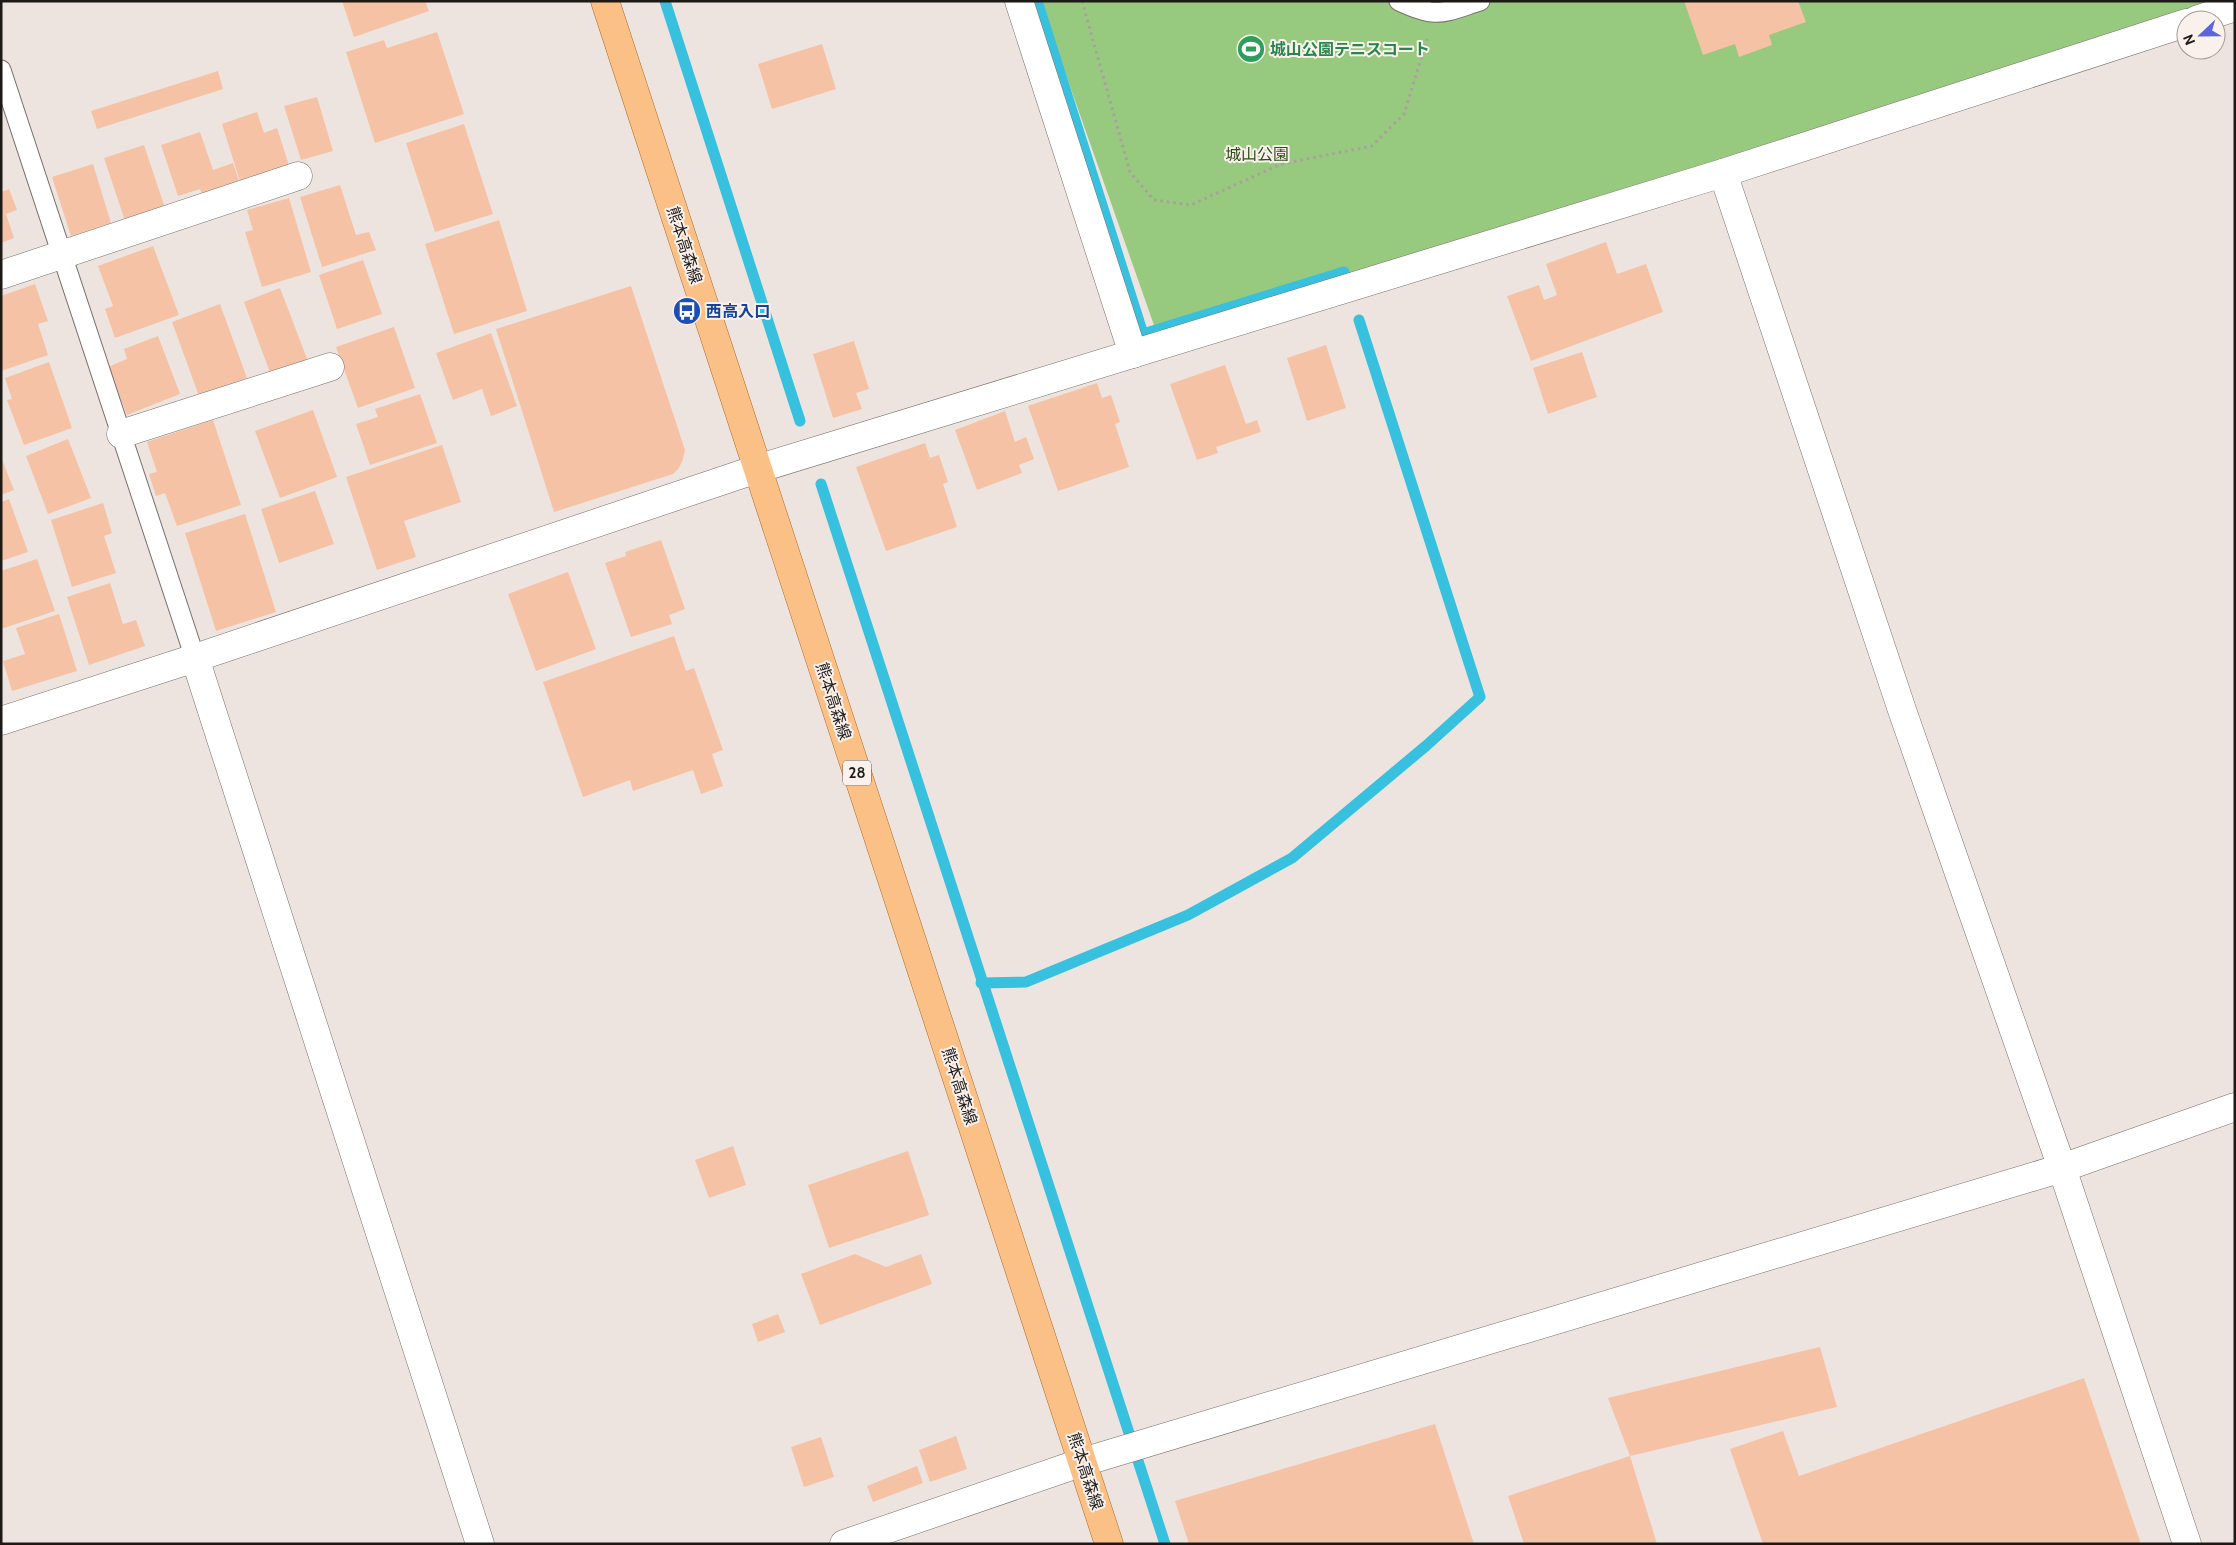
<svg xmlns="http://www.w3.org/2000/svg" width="2236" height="1545" font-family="Cabin,'Noto Sans JP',sans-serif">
  <rect width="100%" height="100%" fill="#ede4df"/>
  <!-- green -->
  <path fill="#97c97e" d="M1040,1H2215L1161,345Z"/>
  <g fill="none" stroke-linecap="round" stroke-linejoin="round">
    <!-- stream -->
    <g stroke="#38c1de" stroke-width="11">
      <path d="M665,1L800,421"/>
      <path d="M1037,1L1143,334L1344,272"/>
      <path d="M821,484L1165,1544"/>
      <path d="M981,983L1026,982L1188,915L1292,858L1427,745L1480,697L1359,320"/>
    </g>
  </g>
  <!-- building -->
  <g fill="#f6c2a5">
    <path d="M342,1H425L429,11L354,37Z"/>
    <path d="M1684,1H1798L1806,22L1769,35L1772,45L1739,57L1735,44L1703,55Z"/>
    <path d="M437,32L464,114L375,143L346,52L384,40L387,48Z"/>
    <path d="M822,44L836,89L772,109L758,64Z"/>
    <path d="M218,71L223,89L97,129L91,111Z"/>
    <path d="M317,97L333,151L301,160L284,106Z"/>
    <path d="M257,112L264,133L277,128L292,175L243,191L222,124Z"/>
    <path d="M464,124L493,214L435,232L406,143Z"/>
    <path d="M200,132L213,170L233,163L241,188L204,201L200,189L178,196L161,145Z"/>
    <path d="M144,145L165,208L125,221L104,158Z"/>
    <path d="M93,164L111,223L71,236L52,177Z"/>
    <path d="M340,185L356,235L369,232L376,250L322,267L300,197Z"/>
    <path d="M9,189L17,210L6,214L14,238L1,243V192Z"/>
    <path d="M289,198L311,272L262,287L245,232L253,230L247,210Z"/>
    <path d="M499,220L527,311L454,334L425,244Z"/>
    <path d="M1606,242L1617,274L1646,264L1663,312L1531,361L1507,296L1539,285L1544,300L1557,295L1546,264Z"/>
    <path d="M153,246L179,315L115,338L105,309L113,306L98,266Z"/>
    <path d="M363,260L382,314L337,329L319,275Z"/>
    <path d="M35,284L48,321L38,324L48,355L1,371V296Z"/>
    <path d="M631,286L685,450L683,459L679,468L673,474L554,512L496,329Z"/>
    <path d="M280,288L309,364L272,378L244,302Z"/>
    <path d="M220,304L247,378L199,396L172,322Z"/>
    <path d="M394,327L415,388L358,408L336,347Z"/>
    <path d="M491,333L517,406L491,416L482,389L453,400L436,353Z"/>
    <path d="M158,336L180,394L127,415L108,367L127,359L124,349Z"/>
    <path d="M854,341L869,389L856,393L862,409L833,418L813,354Z"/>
    <path d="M1326,345L1346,408L1307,421L1287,358Z"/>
    <path d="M1582,352L1597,397L1548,414L1533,368Z"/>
    <path d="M49,362L72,428L24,445L7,400L12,399L5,378Z"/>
    <path d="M1225,365L1246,424L1257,420L1261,432L1216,447L1218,453L1197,460L1170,384Z"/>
    <path d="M1097,383L1102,398L1111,395L1120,422L1115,424L1129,467L1058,491L1028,406Z"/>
    <path d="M420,394L437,443L370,465L356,424L378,417L375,409Z"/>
    <path d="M313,410L337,477L280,498L255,431Z"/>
    <path d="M1005,411L1015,442L1026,437L1034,459L1019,465L1022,473L977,490L955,430Z"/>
    <path d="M213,420L241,505L177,526L165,493L156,496L149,474L157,472L147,442Z"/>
    <path d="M68,439L91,498L48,514L26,456Z"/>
    <path d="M925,443L930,458L939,455L948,482L943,484L957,527L886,551L856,467Z"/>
    <path d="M442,445L461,502L404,521L416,557L377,570L346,477Z"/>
    <path d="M1,457L14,490L1,495Z"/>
    <path d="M315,491L334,544L279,563L261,509Z"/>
    <path d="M9,499L28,552L1,561V502Z"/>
    <path d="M103,503L112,533L104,536L116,573L72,587L51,520Z"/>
    <path d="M245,514L276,612L216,631L185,533Z"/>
    <path d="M661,540L685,609L669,615L672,624L631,637L605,563L626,556L625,552Z"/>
    <path d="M37,559L55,611L1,629V571Z"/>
    <path d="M568,572L596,649L536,671L508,594Z"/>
    <path d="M110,583L123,624L136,620L145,646L89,665L67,597Z"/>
    <path d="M59,614L77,671L12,691L3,661L25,654L16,628Z"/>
    <path d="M674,636L686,671L694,668L723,750L712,754L723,786L701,794L693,770L633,791L630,780L583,797L543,682Z"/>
    <path d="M733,1146L746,1185L709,1198L695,1160Z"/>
    <path d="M908,1151L929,1215L829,1248L808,1185Z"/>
    <path d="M855,1254L886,1267L921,1254L932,1284L820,1325L801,1274Z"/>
    <path d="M778,1314L785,1332L758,1342L752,1324Z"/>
    <path d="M1820,1347L1837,1407L1630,1456L1608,1398Z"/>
    <path d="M2084,1378L2141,1544H1763L1730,1449L1783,1431L1799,1476Z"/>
    <path d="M1435,1424L1474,1544H1189L1175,1501Z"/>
    <path d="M956,1436L967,1469L930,1482L919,1450Z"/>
    <path d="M821,1437L834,1477L804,1487L791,1447Z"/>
    <path d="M1630,1456L1657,1544H1524L1508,1496Z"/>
    <path d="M917,1466L923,1483L873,1502L867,1486Z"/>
  </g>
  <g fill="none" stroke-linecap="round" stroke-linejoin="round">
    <defs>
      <g id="lane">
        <path d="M1399,1C1437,19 1442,13 1480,1"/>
        <path d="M1,70L195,658"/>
      </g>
      <g id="street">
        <path d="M1019,1L1133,354"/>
        <path d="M2196,20L2235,7"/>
        <path d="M1723,173L1902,710L2062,1168L2187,1544"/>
        <path d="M1,275L298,176"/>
        <path d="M121,434L330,367"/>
        <path d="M757,469L1723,173L2186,23"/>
        <path d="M195,658L480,1544"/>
        <path d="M1083,1462L2062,1168L2235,1107"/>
      </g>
      <g id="secondary">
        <path d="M1,721L195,658L757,469"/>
        <path d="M844,1544L1083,1462"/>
      </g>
      <path id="primary" d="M605,1L1109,1544"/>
    </defs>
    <!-- lane casing -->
    <use href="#lane" stroke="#776f6b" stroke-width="21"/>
    <!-- street casing -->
    <use href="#street" stroke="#776f6b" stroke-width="29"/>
    <!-- secondary casing -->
    <use href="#secondary" stroke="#776f6b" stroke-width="29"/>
    <!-- primary casing -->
    <use href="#primary" stroke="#ac6a2a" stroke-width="29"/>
    <!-- path -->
    <path stroke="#a8a19d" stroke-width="3" stroke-dasharray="2.5 4" stroke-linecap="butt" d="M1082,1L1130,172L1154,200L1191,205L1281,164L1372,146L1404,114L1427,39"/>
    <!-- lane -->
    <use href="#lane" stroke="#fff" stroke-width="19"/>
    <!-- street -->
    <use href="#street" stroke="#fff" stroke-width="28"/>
    <!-- secondary -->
    <use href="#secondary" stroke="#fff" stroke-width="28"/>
    <!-- primary -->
    <use href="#primary" stroke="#fbc085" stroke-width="28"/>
  </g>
  <!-- icons -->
  <defs>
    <symbol id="stadium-disc" viewBox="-11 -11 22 22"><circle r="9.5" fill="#2e9e5b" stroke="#faf1ec"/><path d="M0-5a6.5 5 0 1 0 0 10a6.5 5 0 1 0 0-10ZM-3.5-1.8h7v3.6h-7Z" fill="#fff"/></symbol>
    <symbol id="bus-disc" viewBox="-11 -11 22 22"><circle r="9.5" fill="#1a4fb4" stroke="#faf1ec"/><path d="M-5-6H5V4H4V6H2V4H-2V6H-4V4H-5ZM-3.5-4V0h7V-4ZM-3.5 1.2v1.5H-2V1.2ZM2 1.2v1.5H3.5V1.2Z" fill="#fff"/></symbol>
  </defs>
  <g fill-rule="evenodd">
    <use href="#stadium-disc" x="1235" y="33" width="32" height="32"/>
    <use href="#bus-disc" x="671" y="295" width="32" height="32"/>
  </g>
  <g text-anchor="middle" stroke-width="4" stroke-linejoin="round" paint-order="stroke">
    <!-- shield labels -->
    <rect fill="#faf1ec" stroke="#5f5a57" stroke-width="1" x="843" y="760.5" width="28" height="25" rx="4"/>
    <g font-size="15" font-weight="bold" fill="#1c1917">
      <text x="857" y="778">28</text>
    </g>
    <!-- leisure labels -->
    <g font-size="16" font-weight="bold" fill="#27864d" stroke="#faf1ec" text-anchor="start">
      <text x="1270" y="55">城山公園テニスコート</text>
    </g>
    <!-- park labels -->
    <g font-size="16" fill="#2b4d17" stroke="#faf1ec">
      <text x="1257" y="160">城山公園</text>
    </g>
    <!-- street labels -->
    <g font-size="16" fill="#1c1917" stroke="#faf1ec">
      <text transform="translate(685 245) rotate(72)" y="6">熊本高森線</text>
      <text transform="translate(834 701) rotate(72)" y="6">熊本高森線</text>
      <text transform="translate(960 1086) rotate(72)" y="6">熊本高森線</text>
      <text transform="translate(1086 1471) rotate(72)" y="6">熊本高森線</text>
    </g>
    <!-- transit labels -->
    <g font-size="16" font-weight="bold" fill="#164399" stroke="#faf1ec" text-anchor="start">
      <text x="706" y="317">西高入口</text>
    </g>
  </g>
  <!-- border -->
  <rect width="2236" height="1545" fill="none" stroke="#1c1917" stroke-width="5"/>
  <!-- north arrow -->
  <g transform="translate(2201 35) rotate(248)"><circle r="24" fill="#faf1ec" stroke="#a19b97"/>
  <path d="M0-4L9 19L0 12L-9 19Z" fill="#5b64db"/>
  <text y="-8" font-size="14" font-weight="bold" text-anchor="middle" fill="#1c1917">N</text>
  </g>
</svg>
